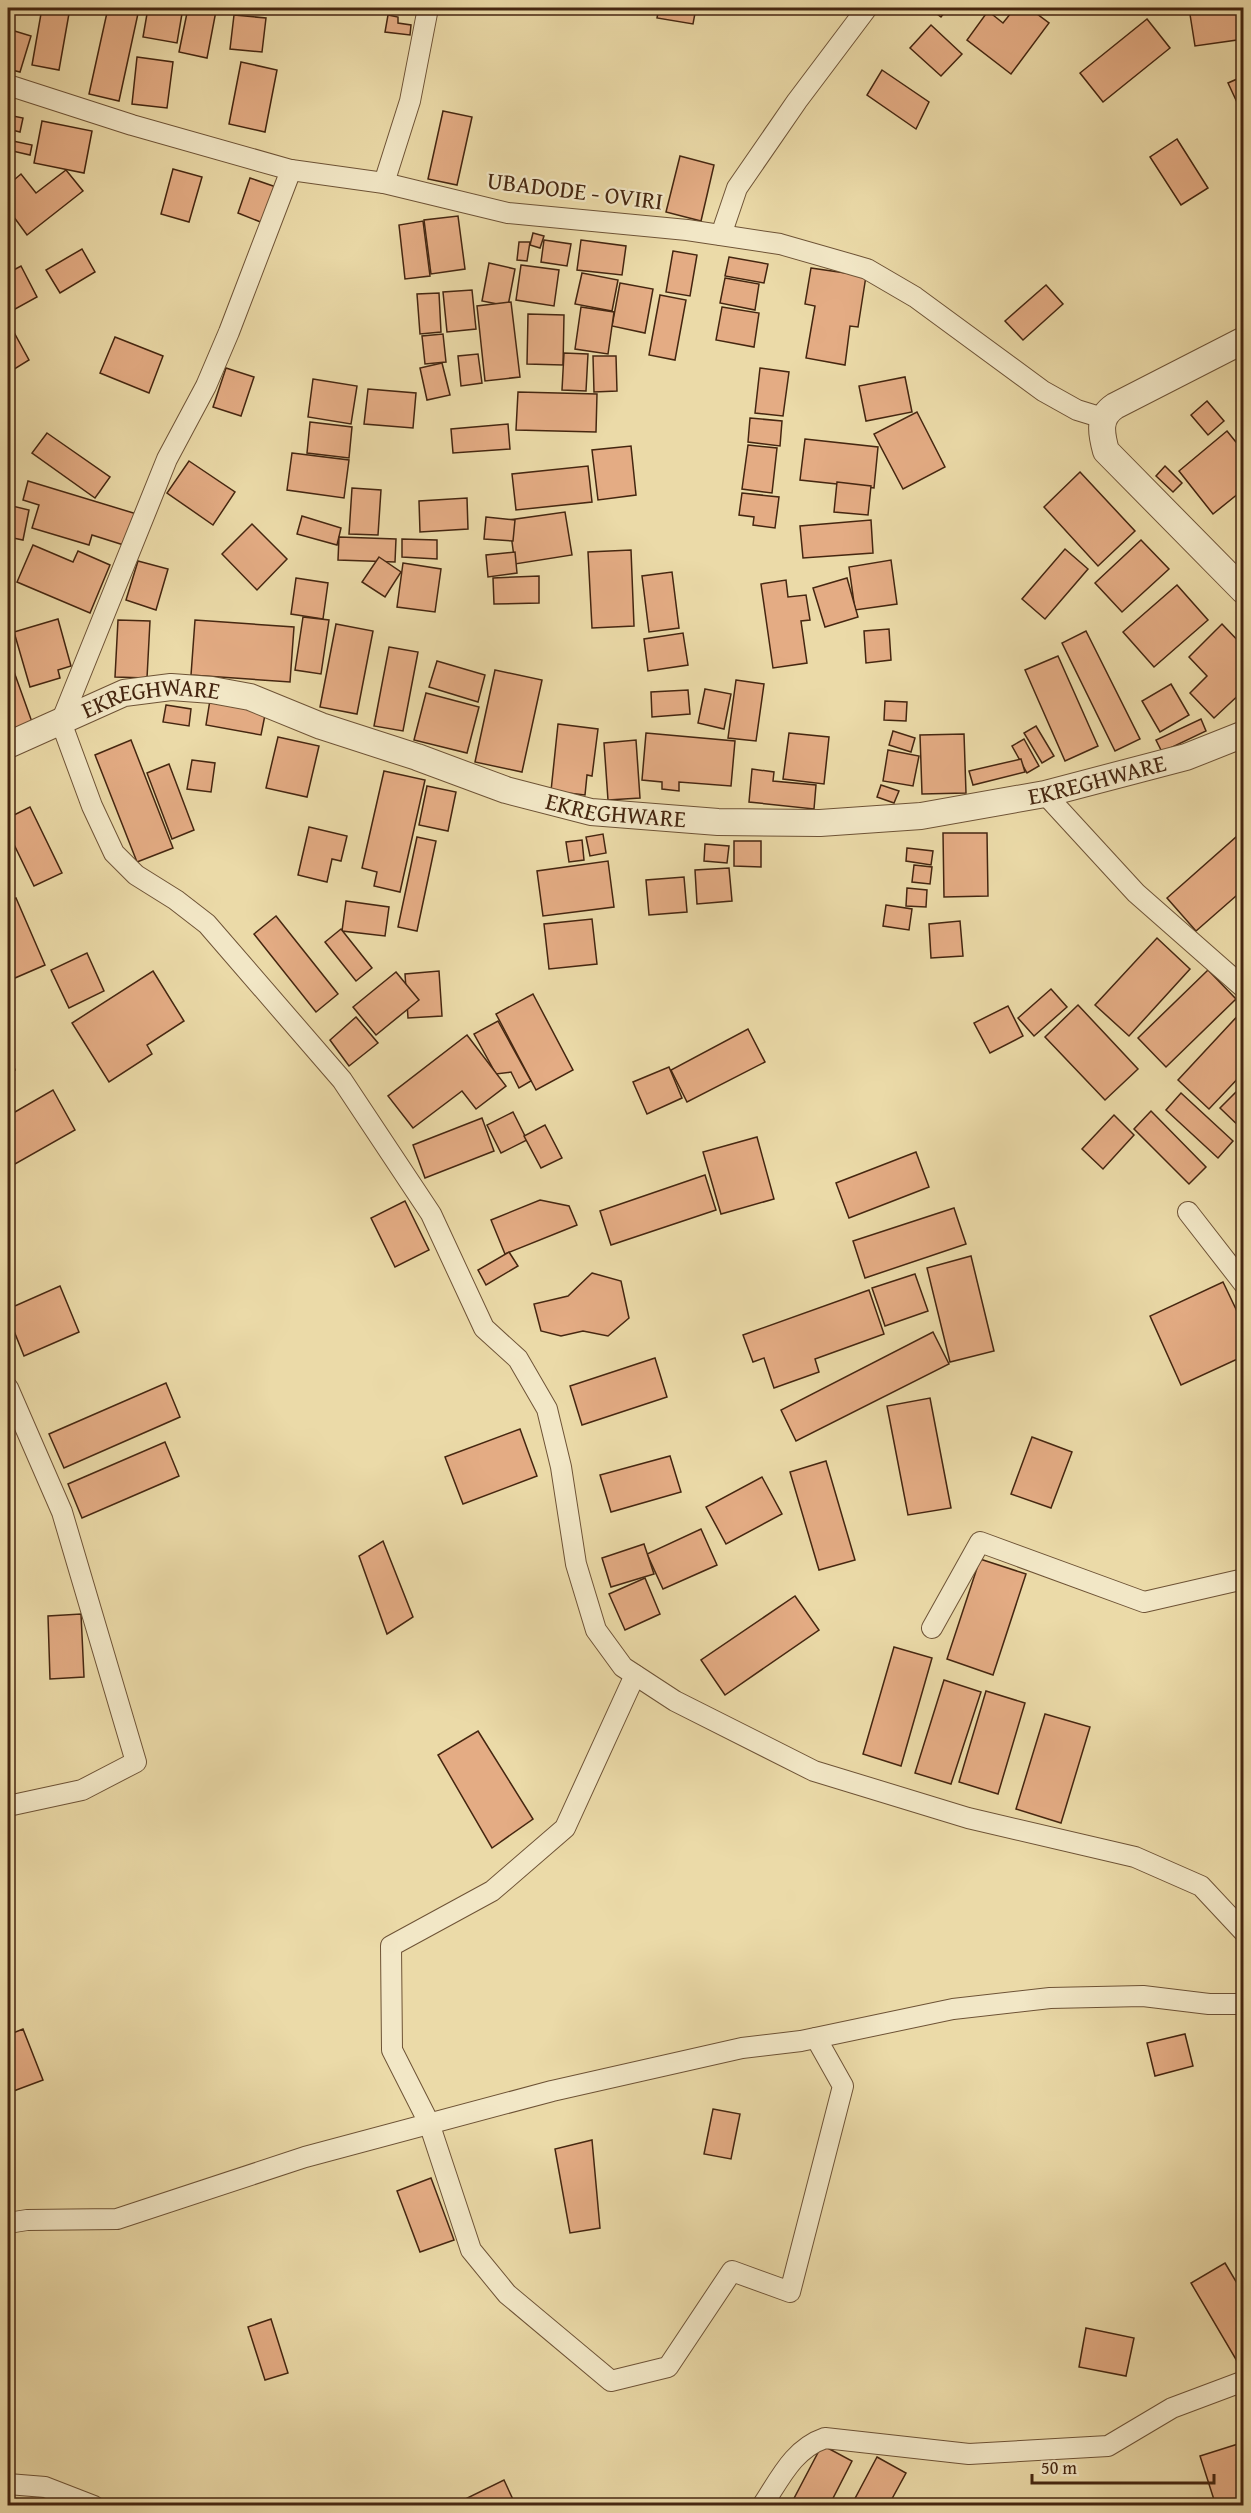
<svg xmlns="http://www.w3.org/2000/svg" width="1251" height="2513" font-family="'Gentium Book Plus',serif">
  <rect width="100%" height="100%" fill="#ebdaa8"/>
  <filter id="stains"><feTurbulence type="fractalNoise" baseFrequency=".00333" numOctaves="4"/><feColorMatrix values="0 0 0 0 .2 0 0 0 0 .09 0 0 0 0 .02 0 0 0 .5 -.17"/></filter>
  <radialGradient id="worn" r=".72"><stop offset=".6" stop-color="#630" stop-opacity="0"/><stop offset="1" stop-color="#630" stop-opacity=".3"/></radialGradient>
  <!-- building -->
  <g fill="#e4ac84" stroke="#452610" stroke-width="1.5">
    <path d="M42,8H70L59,70L32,65Z"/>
    <path d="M108,8L139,9L119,101L89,94Z"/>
    <path d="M148,8H183L177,43L143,37Z"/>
    <path d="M188,8L216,11L207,58L179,52Z"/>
    <path d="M244,8H279L278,14Z"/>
    <path d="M659,8H696L693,24L657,18Z"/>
    <path d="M929,8H948L941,17Z"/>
    <path d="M1015,8H1029L1049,23L1011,74L967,40L988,11L1003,23Z"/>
    <path d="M1189,8H1244V39L1195,46Z"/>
    <path d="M234,15L266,18L262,52L230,49Z"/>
    <path d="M388,15L398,17V23L411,25L410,35L385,32Z"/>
    <path d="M1147,19L1170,48L1103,102L1080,73Z"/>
    <path d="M931,25L962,54L941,76L910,48Z"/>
    <path d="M8,29L31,36L20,72L8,69Z"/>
    <path d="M137,57L173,62L167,108L132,104Z"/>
    <path d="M241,62L277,70L265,132L229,124Z"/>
    <path d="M882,70L929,102L916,129L867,95Z"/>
    <path d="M1244,76V112L1242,113L1228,83Z"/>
    <path d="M443,111L472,117L457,185L428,179Z"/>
    <path d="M8,115L23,118L20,132L8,129Z"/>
    <path d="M42,121L92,131L84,173L34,163Z"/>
    <path d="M1177,139L1208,188L1181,205L1150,157Z"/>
    <path d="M8,140L32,145L30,155L8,150Z"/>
    <path d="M680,156L714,165L701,221L666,212Z"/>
    <path d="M173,169L202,177L189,222L161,214Z"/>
    <path d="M66,170L83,191L27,235L8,209V185L21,174L36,193Z"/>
    <path d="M250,178L276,187L263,223L238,213Z"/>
    <path d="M458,216L465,269L431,274L424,220Z"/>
    <path d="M423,221L430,276L405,279L399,225Z"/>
    <path d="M533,233L544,236L540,248L530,245Z"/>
    <path d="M544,240L571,244L567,266L541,262Z"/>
    <path d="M581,240L626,246L622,275L577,270Z"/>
    <path d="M519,242H530L527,261L517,260Z"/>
    <path d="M82,249L95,272L60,293L46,270Z"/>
    <path d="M673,251L697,255L690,296L666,292Z"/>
    <path d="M729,257L768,264L764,283L725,276Z"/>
    <path d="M489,263L515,269L508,306L482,301Z"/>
    <path d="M521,265L559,270L554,306L516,300Z"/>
    <path d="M21,266L37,297L8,313V273Z"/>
    <path d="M811,268L866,276L858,327L850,326L845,365L806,358L815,306L805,304Z"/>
    <path d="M582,273L618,280L612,311L575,304Z"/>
    <path d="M725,278L759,284L755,310L720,303Z"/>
    <path d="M620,283L653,289L645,333L612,326Z"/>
    <path d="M1046,285L1063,304L1023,340L1005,321Z"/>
    <path d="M472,290L476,329L447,332L443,292Z"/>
    <path d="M439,293L441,332L420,334L417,294Z"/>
    <path d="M660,295L686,300L675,360L649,355Z"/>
    <path d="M511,302L520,377L485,381L477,306Z"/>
    <path d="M581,307L614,312L608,354L575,349Z"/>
    <path d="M722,307L759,313L754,347L716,340Z"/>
    <path d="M528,314L564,315L563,365L527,364Z"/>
    <path d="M10,325L29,360L8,373V326Z"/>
    <path d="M443,334L446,362L425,364L422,336Z"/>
    <path d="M115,337L163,356L149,393L100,373Z"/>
    <path d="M564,353L588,354L586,391L562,390Z"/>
    <path d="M478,354L482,383L461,386L458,356Z"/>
    <path d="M593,356H616L617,391L594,392Z"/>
    <path d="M442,363L450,395L427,400L420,368Z"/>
    <path d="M226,368L254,377L241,416L213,407Z"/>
    <path d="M760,368L789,372L783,416L755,413Z"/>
    <path d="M905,377L912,412L866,421L859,386Z"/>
    <path d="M313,379L357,386L351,424L308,417Z"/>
    <path d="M368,389L416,393L413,428L364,424Z"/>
    <path d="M518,392L597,394L596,432L516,430Z"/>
    <path d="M1207,401L1224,421L1208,435L1191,415Z"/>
    <path d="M917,412L945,467L903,489L874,434Z"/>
    <path d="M750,418L782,421L780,446L748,442Z"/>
    <path d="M310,422L352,427L349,458L307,453Z"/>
    <path d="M508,424L510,449L453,453L451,429Z"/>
    <path d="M1227,431L1244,452V489L1213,514L1179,471Z"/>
    <path d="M47,433L110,477L95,498L32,453Z"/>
    <path d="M805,439L878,447L874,488L800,480Z"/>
    <path d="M748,445L777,448L772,493L742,489Z"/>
    <path d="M631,446L636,495L598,500L592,450Z"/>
    <path d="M292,453L349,460L344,498L287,490Z"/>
    <path d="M189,461L235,492L213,525L167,493Z"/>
    <path d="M588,466L592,502L516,510L512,474Z"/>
    <path d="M1165,466L1182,483L1173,492L1156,476Z"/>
    <path d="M1080,472L1135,531L1098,566L1044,507Z"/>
    <path d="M28,481L140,515L130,547L92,535L89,545L32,528L39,505L23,500Z"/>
    <path d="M837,482L871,486L868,515L834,512Z"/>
    <path d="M8,483L12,484L8,505L29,510L23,540L8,537Z"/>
    <path d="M352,488L381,490L378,535L349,534Z"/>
    <path d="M742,493L779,497L775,528L753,525L754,517L739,515Z"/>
    <path d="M467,498L468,529L420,532L419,501Z"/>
    <path d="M565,512L572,555L515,564L509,520Z"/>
    <path d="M302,516L341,528L337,545L297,534Z"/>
    <path d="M486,517L515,520L513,541L484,539Z"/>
    <path d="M871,520L873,553L803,558L800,526Z"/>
    <path d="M252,524L287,559L257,590L222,554Z"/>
    <path d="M339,537L396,539L395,562L338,560Z"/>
    <path d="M402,539L437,540V559L402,557Z"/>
    <path d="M1141,540L1169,569L1122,612L1095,583Z"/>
    <path d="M33,545L73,562L78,551L110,565L90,613L17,582Z"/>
    <path d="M1065,549L1088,569L1045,619L1022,599Z"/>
    <path d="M631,550L634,626L592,628L588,552Z"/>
    <path d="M515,552L517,573L488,577L486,555Z"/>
    <path d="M379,557L401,572L385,597L362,582Z"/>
    <path d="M891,560L897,604L855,610L849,567Z"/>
    <path d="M138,561L168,569L156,610L126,600Z"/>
    <path d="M403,563L441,569L435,612L397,607Z"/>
    <path d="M672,572L679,628L649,632L642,576Z"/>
    <path d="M539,576V603L494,604L493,578Z"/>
    <path d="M296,578L328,583L323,619L291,614Z"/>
    <path d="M847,578L858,617L825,627L813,588Z"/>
    <path d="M786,580L788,597L806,595L810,620L801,621L807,663L773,668L761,584Z"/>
    <path d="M1177,585L1208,620L1154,667L1123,632Z"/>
    <path d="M303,617L329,620L321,674L295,670Z"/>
    <path d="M58,619L71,666L58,670L60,678L30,687L14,632Z"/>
    <path d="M118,620L150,621L147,678L115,677Z"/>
    <path d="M195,620L294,627L290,682L191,675Z"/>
    <path d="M336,624L373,631L357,714L320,707Z"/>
    <path d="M1222,624L1244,647V690L1214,718L1190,693L1207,676L1189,657Z"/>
    <path d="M889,629L891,660L866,663L864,631Z"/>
    <path d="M1086,631L1140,739L1115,751L1062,643Z"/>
    <path d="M683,633L688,665L648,671L644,639Z"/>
    <path d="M389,647L418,652L403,731L374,726Z"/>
    <path d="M8,655L32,722L8,731Z"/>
    <path d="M1058,656L1098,746L1065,761L1025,670Z"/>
    <path d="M437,661L485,675L478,702L429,687Z"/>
    <path d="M495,670L542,680L522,772L475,762Z"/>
    <path d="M736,680L764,684L756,741L728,738Z"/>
    <path d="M1171,684L1189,715L1160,732L1142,701Z"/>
    <path d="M705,689L731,694L724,729L698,723Z"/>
    <path d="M688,690L690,714L652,717L651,692Z"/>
    <path d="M426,693L479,707L467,753L414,740Z"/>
    <path d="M210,700L266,710L261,735L206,725Z"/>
    <path d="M885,701L907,702L906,721L884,720Z"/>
    <path d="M166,705L191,709L189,726L163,722Z"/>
    <path d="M1201,719L1206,731L1162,752L1156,740Z"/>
    <path d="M558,724L598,729L592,776L587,775L585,795L551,791Z"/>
    <path d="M1036,726L1054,756L1042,763L1024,733Z"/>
    <path d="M893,731L915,738L911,752L889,745Z"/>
    <path d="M646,733L735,741L731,786L679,782V791L662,789V782L642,780Z"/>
    <path d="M789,733L829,737L824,784L783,779Z"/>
    <path d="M964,734L966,793L922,794L920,735Z"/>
    <path d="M278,737L319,746L307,797L266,788Z"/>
    <path d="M1024,739L1039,766L1027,773L1012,746Z"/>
    <path d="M131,740L173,848L137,862L95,755Z"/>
    <path d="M636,740L640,798L608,800L604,743Z"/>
    <path d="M888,750L919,756L913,786L883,781Z"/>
    <path d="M1021,759L1025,772L973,785L969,771Z"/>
    <path d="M192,760L215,763L211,792L187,789Z"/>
    <path d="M169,764L194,830L172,839L147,773Z"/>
    <path d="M752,769L774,772L773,781L816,785L814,809L749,802Z"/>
    <path d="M384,771L425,780L400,892L374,886L377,872L362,868Z"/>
    <path d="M881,785L899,791L894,803L877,797Z"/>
    <path d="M427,786L456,792L448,831L419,825Z"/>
    <path d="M30,807L62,873L34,886L8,832V818Z"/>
    <path d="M309,827L347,836L341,861L332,859L327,882L298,875Z"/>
    <path d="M1244,830V889L1196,931L1167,898Z"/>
    <path d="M943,833H987L988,896L944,897Z"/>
    <path d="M603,834L606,853L590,856L586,837Z"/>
    <path d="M417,837L436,841L417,931L398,927Z"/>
    <path d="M582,840L584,860L569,862L566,842Z"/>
    <path d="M734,841H761V867L734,866Z"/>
    <path d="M705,844L729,846L727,863L704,861Z"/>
    <path d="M907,848L933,851L931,865L906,861Z"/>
    <path d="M608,861L614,907L543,916L537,871Z"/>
    <path d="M914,865L932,867L930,884L912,882Z"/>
    <path d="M729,868L732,901L697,904L695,870Z"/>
    <path d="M684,877L687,912L649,915L646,880Z"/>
    <path d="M907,888L927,890L926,907L906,906Z"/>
    <path d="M16,898L45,965L8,981V901Z"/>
    <path d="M346,901L389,907L385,936L342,931Z"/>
    <path d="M886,905L912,909L909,930L883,926Z"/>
    <path d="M276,916L338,994L316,1012L254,934Z"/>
    <path d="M592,919L597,964L549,969L544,924Z"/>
    <path d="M960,921L963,956L931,958L929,924Z"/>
    <path d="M341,929L372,968L356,981L325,942Z"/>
    <path d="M1157,938L1190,969L1129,1036L1095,1005Z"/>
    <path d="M87,953L104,991L69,1008L51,970Z"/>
    <path d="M1208,970L1236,999L1166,1067L1138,1038Z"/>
    <path d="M153,971L184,1021L147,1045L152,1054L109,1082L72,1023Z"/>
    <path d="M439,971L442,1016L408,1018L405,974Z"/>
    <path d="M396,972L419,1000L376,1035L353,1007Z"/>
    <path d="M1051,989L1067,1007L1034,1036L1018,1018Z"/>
    <path d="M533,994L573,1070L536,1090L496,1014Z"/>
    <path d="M1078,1005L1138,1069L1105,1100L1045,1037Z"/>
    <path d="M1008,1006L1023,1036L990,1053L974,1023Z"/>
    <path d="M1244,1009V1072L1209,1109L1178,1080Z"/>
    <path d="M356,1017L378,1043L349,1066L330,1040Z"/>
    <path d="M498,1021L531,1081L519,1088L511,1072L496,1074L474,1034Z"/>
    <path d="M748,1029L765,1062L687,1102L671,1070Z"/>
    <path d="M467,1035L506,1086L476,1109L462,1091L413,1128L388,1096Z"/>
    <path d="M8,1048L15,1070L8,1073Z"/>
    <path d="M669,1067L682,1098L647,1114L633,1082Z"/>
    <path d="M1244,1084V1131L1220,1108Z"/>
    <path d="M53,1090L75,1130L8,1168V1116Z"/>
    <path d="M1181,1093L1233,1141L1218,1158L1166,1110Z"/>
    <path d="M1151,1111L1206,1167L1189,1184L1134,1129Z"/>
    <path d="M513,1112L527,1140L501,1153L487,1125Z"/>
    <path d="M1114,1115L1134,1135L1103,1169L1082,1149Z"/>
    <path d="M482,1118L494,1151L425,1178L413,1145Z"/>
    <path d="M545,1125L562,1158L541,1168L524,1136Z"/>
    <path d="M757,1137L774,1199L721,1214L703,1152Z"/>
    <path d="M916,1152L929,1187L849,1218L836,1183Z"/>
    <path d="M705,1175L716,1210L611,1245L600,1211Z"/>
    <path d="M540,1200L569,1206L577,1225L505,1254L491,1220Z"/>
    <path d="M405,1201L429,1250L395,1267L371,1218Z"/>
    <path d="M954,1208L966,1244L865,1278L853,1241Z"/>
    <path d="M509,1252L518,1266L486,1285L478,1270Z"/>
    <path d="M971,1256L994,1351L950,1362L927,1268Z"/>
    <path d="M592,1273L621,1281L629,1318L608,1336L583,1331L561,1336L541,1331L534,1304L568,1296Z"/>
    <path d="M915,1274L928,1311L885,1326L872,1288Z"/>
    <path d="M1223,1282L1244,1326V1356L1181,1385L1150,1316Z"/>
    <path d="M60,1286L79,1332L24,1356L8,1316V1309Z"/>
    <path d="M869,1290L884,1334L815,1359L819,1372L774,1388L764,1358L753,1362L743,1335Z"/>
    <path d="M933,1332L949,1364L796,1441L781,1410Z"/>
    <path d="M655,1358L667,1397L582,1425L570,1386Z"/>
    <path d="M166,1383L180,1417L64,1468L49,1434Z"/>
    <path d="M930,1398L951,1508L908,1515L887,1406Z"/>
    <path d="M520,1429L537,1476L463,1504L445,1457Z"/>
    <path d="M1032,1437L1072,1452L1051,1508L1011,1494Z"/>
    <path d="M165,1442L179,1476L82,1518L68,1484Z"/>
    <path d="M670,1456L681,1492L611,1512L600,1475Z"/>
    <path d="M826,1461L855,1560L819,1570L790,1472Z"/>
    <path d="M762,1477L782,1514L726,1544L706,1507Z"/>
    <path d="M701,1529L717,1565L663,1589L647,1554Z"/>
    <path d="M383,1541L413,1617L387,1634L359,1556Z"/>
    <path d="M644,1544L654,1574L611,1587L602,1558Z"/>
    <path d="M980,1559L1026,1574L993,1675L947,1659Z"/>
    <path d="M645,1578L660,1614L625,1630L609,1594Z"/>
    <path d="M795,1596L819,1630L725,1695L701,1660Z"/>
    <path d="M81,1614L84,1677L50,1679L48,1616Z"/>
    <path d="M894,1647L932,1658L901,1766L863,1754Z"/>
    <path d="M944,1680L981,1692L951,1784L915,1773Z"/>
    <path d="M986,1691L1025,1703L998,1794L959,1782Z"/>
    <path d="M1045,1714L1090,1727L1061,1823L1016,1809Z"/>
    <path d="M478,1731L533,1819L492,1848L438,1755Z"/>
    <path d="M23,2029L43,2080L11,2092L8,2082V2035Z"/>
    <path d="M1185,2034L1193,2066L1155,2076L1147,2043Z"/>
    <path d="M713,2109L740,2114L731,2159L704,2154Z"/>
    <path d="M592,2140L600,2228L570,2233L555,2149Z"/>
    <path d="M431,2178L454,2240L420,2252L397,2191Z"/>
    <path d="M1225,2263L1244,2295V2366L1241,2368L1191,2283Z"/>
    <path d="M271,2319L288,2373L265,2380L248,2327Z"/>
    <path d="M1086,2328L1134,2338L1126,2376L1079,2367Z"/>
    <path d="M1238,2444L1244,2462V2506H1216L1200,2456Z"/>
    <path d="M822,2445L852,2461L829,2506H790Z"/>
    <path d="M877,2457L906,2473L888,2506H851Z"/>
    <path d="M504,2480L516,2506H461L459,2502Z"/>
  </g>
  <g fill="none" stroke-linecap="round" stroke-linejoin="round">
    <defs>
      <g id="minor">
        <path d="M8,85L132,125L291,170L384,183L508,213L687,230L780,244L867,269L915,297L1043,391L1077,410L1103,418"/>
        <path d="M291,170L229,332L206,386L167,459L61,722L92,806L114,853L136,875L176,900L207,924L342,1080L431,1214L484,1328L518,1359L547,1409L561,1467L576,1564L596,1630L623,1667L675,1701L814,1771L968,1818L1135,1857L1201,1886L1244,1932"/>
        <path d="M384,183L410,101L428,8"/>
        <path d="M721,235L737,188L797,101L867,8"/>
        <path d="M1045,794L1136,893L1244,988"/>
        <path d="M1188,1212L1244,1284"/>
        <path d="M8,1388L62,1512L136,1762L82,1790L8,1806"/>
        <path d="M932,1628L980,1542L1144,1602L1244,1579"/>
        <path d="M635,1675L565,1828L492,1891L391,1946L392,2050L429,2123L471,2250L507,2294L611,2381L668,2367L732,2271L790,2292L843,2086L816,2038"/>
        <path d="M8,2223L27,2220L117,2219L305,2157L552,2091L742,2048L801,2041L953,2009L1050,1998L1143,1996L1209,2004H1244"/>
        <path d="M8,2484L45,2487L94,2506"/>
        <path d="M762,2506C780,2479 793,2449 825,2438L969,2454L1108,2446L1172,2408L1244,2381"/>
      </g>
      <g id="tertiary">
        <path d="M1244,340L1115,406C1098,417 1101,433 1106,451L1244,591"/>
        <path id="s1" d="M8,745L124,693L171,687L212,690L250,697L321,726L417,757L506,790L591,812L718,822L820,823L921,816L1045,794L1186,757L1244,734"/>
      </g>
    </defs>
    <!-- minor casing -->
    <use href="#minor" stroke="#6e5336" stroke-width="22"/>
    <!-- tertiary casing -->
    <use href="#tertiary" stroke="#6e5336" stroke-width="28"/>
    <!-- minor -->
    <use href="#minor" stroke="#f2e7c6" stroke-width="20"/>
    <!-- tertiary -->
    <use href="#tertiary" stroke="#f2e7c6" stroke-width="26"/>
  </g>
  <g text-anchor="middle" stroke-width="4.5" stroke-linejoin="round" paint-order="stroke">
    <!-- street labels -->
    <g font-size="24" fill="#452610" stroke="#f2e7c6">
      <text transform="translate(575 191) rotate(7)" y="8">UBADODE - OVIRI</text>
      <text dy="8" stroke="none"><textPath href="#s1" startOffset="153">EKREGHWARE</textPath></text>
      <text dy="8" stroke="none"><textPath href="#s1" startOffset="1125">EKREGHWARE</textPath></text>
      <text dy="8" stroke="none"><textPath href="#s1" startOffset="639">EKREGHWARE</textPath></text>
    </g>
  </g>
  <!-- margin -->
  <rect width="1251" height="2513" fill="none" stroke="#ebdaa8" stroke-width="30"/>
  <rect x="9" y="9" width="1233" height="2495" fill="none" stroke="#452610" stroke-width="3"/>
  <rect x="15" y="15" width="1221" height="2483" fill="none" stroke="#452610" stroke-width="1.5"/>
  <!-- scale -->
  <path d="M1032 2474v9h182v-9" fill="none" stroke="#452610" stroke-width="3"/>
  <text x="1041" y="2474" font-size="18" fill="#452610" stroke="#f2e7c6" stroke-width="4.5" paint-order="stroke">50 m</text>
  <rect width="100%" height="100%" filter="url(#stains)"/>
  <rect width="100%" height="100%" fill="url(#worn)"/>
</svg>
